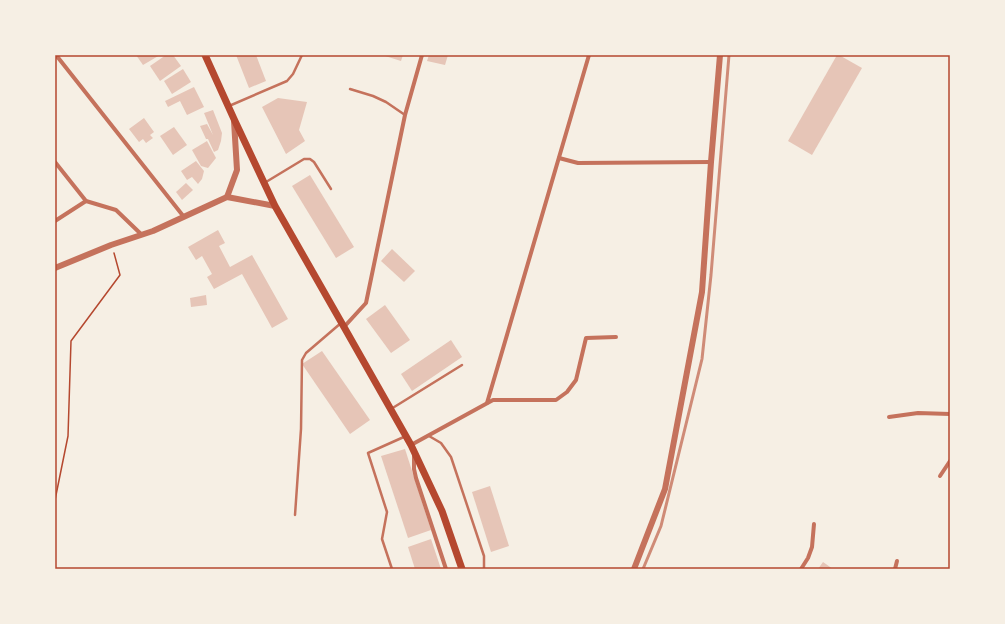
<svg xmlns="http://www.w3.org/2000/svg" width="1005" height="624" font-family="Mulish,sans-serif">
  <rect width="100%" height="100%" fill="#f6efe4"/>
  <!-- building -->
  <g fill="#e6c5b7">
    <path d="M136,55H160L143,65Z"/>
    <path d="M166,55H173L181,66L160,81L150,66Z"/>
    <path d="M236,55H256L266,81L249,88Z"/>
    <path d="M382,55H403L401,61Z"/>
    <path d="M429,55H448L445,65L427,61Z"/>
    <path d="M837,55H839L862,68L812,155L788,141Z"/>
    <path d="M183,69L191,82L172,94L164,81Z"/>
    <path d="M194,87L204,107L187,115L180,101L168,107L165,101Z"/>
    <path d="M278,98L307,102L299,130L305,141L286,154L262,107Z"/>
    <path d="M213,110L222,133L221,141L218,150L214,152L208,139H206L200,126L207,124L213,135L204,113Z"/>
    <path d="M144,118L154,132L150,135L153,138L146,143L143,139L139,142L129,129Z"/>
    <path d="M174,127L187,145L173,155L160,136Z"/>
    <path d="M207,141L216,158L208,168L201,166L192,150Z"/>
    <path d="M196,161L204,171L202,179L198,184L192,177L187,180L181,171Z"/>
    <path d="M310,175L354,247L336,258L292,186Z"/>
    <path d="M186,183L193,190L182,200L176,192Z"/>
    <path d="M218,230L225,243L219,246L230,267L252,255L288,319L272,328L242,274L214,289L207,277L212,274L202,256L196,260L188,247Z"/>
    <path d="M392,249L415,271L404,282L381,261Z"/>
    <path d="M206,295L207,305L191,307L190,298Z"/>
    <path d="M385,305L410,340L391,353L366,319Z"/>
    <path d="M451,340L462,357L412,391L401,374Z"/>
    <path d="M322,351L370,420L350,434L302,364Z"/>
    <path d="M405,449L431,530L408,538L381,456Z"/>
    <path d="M490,486L509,546L491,552L472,492Z"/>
    <path d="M431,539L441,569H415L408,547Z"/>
    <path d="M823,562L833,569H818Z"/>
  </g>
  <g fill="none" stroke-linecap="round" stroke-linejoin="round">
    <!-- path -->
    <path stroke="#b5482f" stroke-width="1.5" d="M55,500L68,436L71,341L120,275L114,253"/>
    <!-- service -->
    <g stroke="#c5725c" stroke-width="2.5">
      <path d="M350,89L373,96L386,102L405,115"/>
      <path d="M229,106L287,81L293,74L302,55"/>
      <path d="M266,182L304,159H310L314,162L331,189"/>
      <path d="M391,409L462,365"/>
      <path d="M429,436L441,443L451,457L484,556V569"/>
      <path d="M295,515L301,429L302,360L306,353L341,323"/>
      <path d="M392,569L382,539L387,512L368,453L406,436"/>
    </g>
    <!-- minor -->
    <g stroke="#c5725c" stroke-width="4">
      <path d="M56,55L184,217"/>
      <path d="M559,158L578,163L711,162"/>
      <path d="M55,162L86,201L116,210L142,235"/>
      <path d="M55,221L86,201"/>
      <path d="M344,327L366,303L405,115L422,55"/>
      <path d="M487,403L589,55"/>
      <path d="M889,417L918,413L950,414"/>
      <path d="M411,445L493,400H556L567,392L576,380L586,338L616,337"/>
      <path d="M414,455V469L416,478L446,569"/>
      <path d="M940,476L950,461"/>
      <path d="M801,569L808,558L812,547L814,524"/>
      <path d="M895,569L897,561"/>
    </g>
    <!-- tertiary -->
    <g stroke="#c5725c" stroke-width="6">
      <path d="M227,197L237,170L234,121"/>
      <path d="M55,268L111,245L153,231L227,197L275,206"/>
      <path d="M634,569L665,489L702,292L711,162L720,55"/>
    </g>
    <!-- secondary -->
    <path stroke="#b5482f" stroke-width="7" d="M205,55L234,119L275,206L344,327L411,445L442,511L462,569"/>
    <!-- rail -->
    <path stroke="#cf8b77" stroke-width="3" d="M643,569L661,526L702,359L711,275L729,55"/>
  </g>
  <!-- border -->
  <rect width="1005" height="624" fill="none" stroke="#f6efe4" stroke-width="112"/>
  <rect x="56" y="56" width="893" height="512" fill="none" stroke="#b5482f" stroke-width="1.5"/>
</svg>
